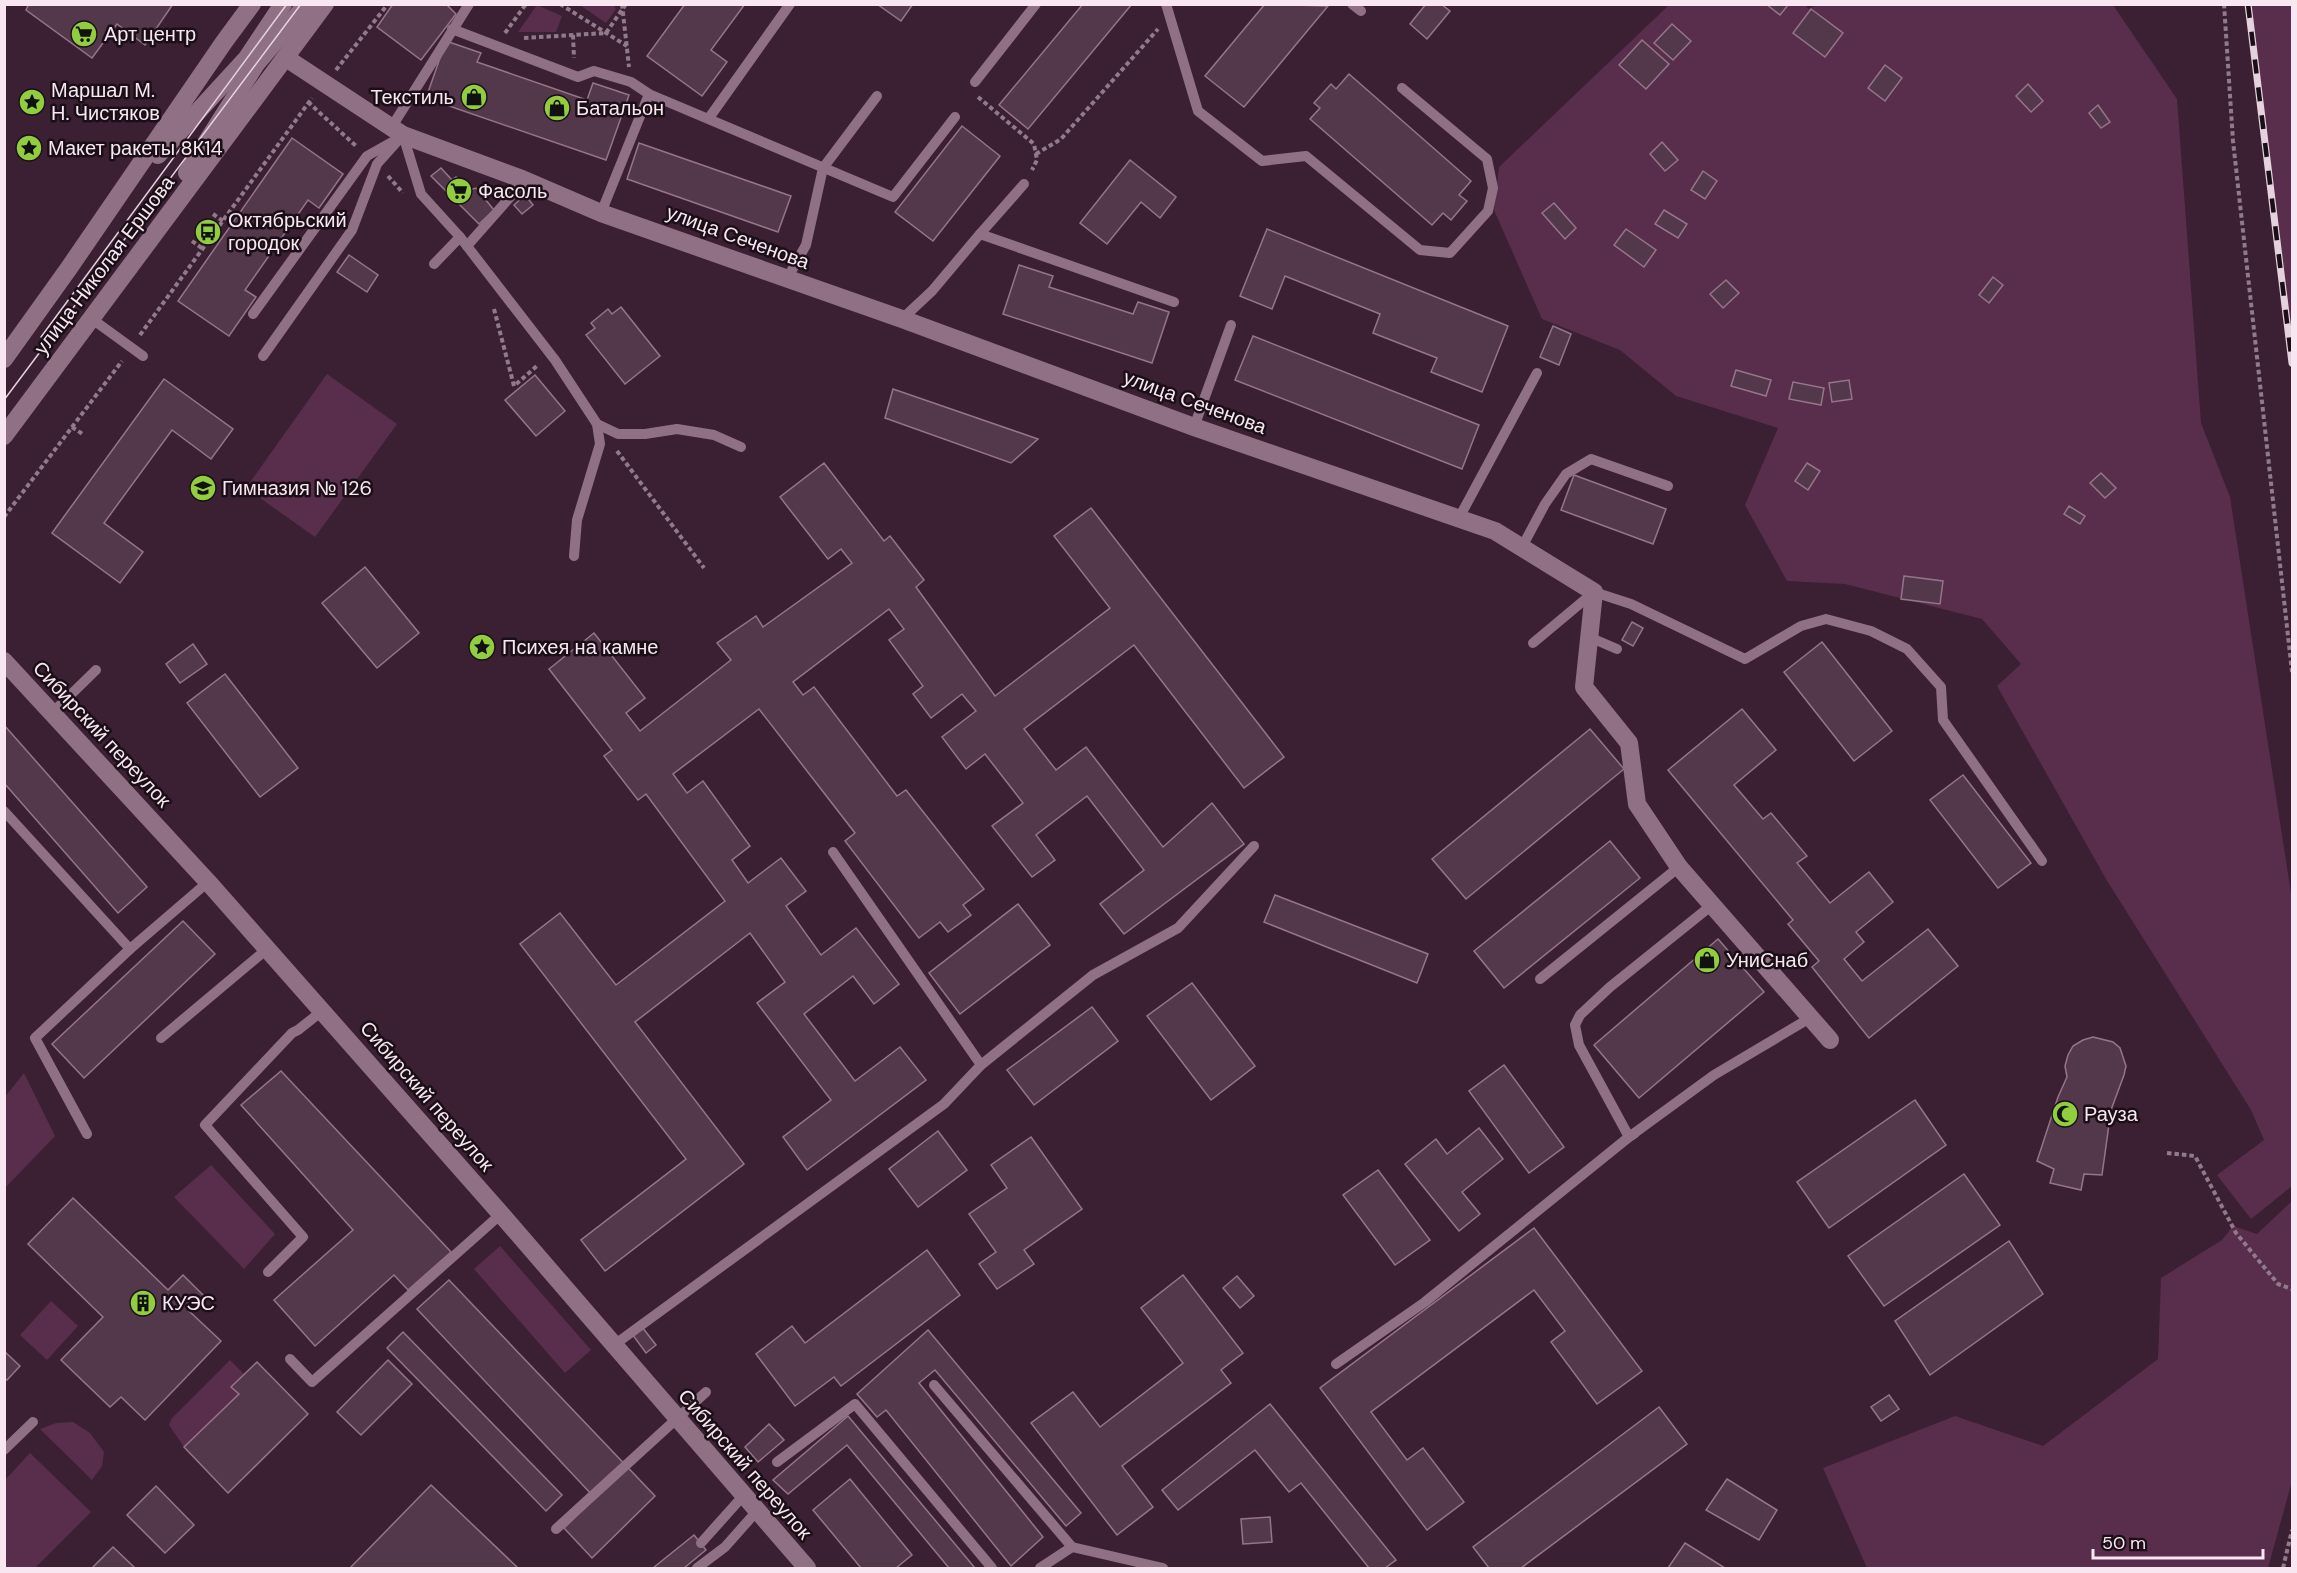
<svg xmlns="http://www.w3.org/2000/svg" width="2297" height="1573" font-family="'DM Sans',sans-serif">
  <rect width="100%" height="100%" fill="#3b2033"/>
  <!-- green -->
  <g fill="#592d4c">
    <path d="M1804,4L1809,9L1817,4L2113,5L2177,99L2201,423L2230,497L2292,900V1186L2251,1219L2217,1175L2264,1140L2251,1110L2106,879L1997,686L2021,664L1982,619L1845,584L1787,581L1745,505L1778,428L1676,396L1620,350L1542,319L1494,210L1499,167L1669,5Z"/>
    <path d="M537,5L562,16L556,32H518Z"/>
    <path d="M580,5H614L616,9L606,23Z"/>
    <path d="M2248,5H2292V363Z"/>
    <path d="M327,374L397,424L315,537L246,488Z"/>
    <path d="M24,1073L55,1136L5,1188V1097Z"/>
    <path d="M211,1165L275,1234L244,1269L174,1197Z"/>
    <path d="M2292,1201V1481L2268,1568H1867L1823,1468L1955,1416L2043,1446L2158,1359L2161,1278L2222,1240L2233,1226L2257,1234Z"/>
    <path d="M500,1246L591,1350L565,1373L474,1269Z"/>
    <path d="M51,1301L78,1326L47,1360L20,1335Z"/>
    <path d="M230,1360L244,1374L232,1386L239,1394L184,1447L169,1425L172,1418Z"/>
    <path d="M73,1422L90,1433L104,1452L102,1466L92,1480L40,1429L56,1423Z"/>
    <path d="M30,1453L91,1512L35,1568H5V1480Z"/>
  </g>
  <!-- building -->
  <g fill="#53374a" stroke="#957589" stroke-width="1.5">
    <path d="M29,4H173L145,45L117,24L92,58L26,10Z"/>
    <path d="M393,4H446L456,14L421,60L377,27Z"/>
    <path d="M685,4H745L711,50L727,62L702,96L647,56Z"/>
    <path d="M877,4H913L901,21Z"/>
    <path d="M1132,4L1028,129L999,105L1083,4Z"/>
    <path d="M1265,4L1328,6L1244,107L1205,76Z"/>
    <path d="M1426,4H1441L1450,11L1427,39L1410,24Z"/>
    <path d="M1766,4H1789L1780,15Z"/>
    <path d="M1811,9L1843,33L1825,57L1793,33Z"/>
    <path d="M1672,24L1691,41L1673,60L1654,43Z"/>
    <path d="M1642,40L1669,64L1646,89L1619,65Z"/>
    <path d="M446,41L481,53L477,62L587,100L593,83L629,95L606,160L426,98Z"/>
    <path d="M1885,65L1902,78L1885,101L1868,88Z"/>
    <path d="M1349,74L1471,181L1459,195L1467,201L1451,220L1443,213L1432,225L1310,119L1320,108L1314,103L1331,84L1336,89Z"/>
    <path d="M2028,84L2043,101L2031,112L2016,96Z"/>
    <path d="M2098,105L2110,122L2101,128L2089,113Z"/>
    <path d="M962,126L1000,156L933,241L895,212Z"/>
    <path d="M292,138L343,174L319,208L308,200L245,290L256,297L229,336L178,301Z"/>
    <path d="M1662,142L1678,160L1665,171L1650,154Z"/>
    <path d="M639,143L791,196L778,232L627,179Z"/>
    <path d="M1130,160L1176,197L1160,218L1141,202L1107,244L1080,223Z"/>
    <path d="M441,168L452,180L456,177L469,190L476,188L494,210L479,224L431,176Z"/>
    <path d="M1703,171L1717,181L1705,199L1691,190Z"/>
    <path d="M525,195L533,205L522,214L514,205Z"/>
    <path d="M1554,203L1576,228L1565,239L1542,213Z"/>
    <path d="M1664,210L1687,224L1678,238L1655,224Z"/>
    <path d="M1267,229L1508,326L1482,392L1431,372L1437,358L1373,333L1380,314L1285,276L1272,309L1240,296Z"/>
    <path d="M1626,229L1656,250L1644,267L1614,245Z"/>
    <path d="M349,255L378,275L367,292L337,272Z"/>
    <path d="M1019,265L1053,276L1049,287L1133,314L1138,302L1169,312L1152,363L1003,314Z"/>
    <path d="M1993,277L2003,285L1989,303L1979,295Z"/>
    <path d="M1726,280L1739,293L1723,308L1710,294Z"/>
    <path d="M621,307L660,356L625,384L586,335L595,328L591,323L608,309L612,314Z"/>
    <path d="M1553,326L1571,334L1559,365L1540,357Z"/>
    <path d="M1253,336L1479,425L1462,469L1235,380Z"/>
    <path d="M1736,370L1771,380L1766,396L1731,386Z"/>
    <path d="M535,375L565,411L536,436L505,400Z"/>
    <path d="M164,379L233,429L211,459L172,430L104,523L143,552L120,583L52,533Z"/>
    <path d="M1849,380L1852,399L1832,402L1829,383Z"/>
    <path d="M1793,382L1824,388L1821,405L1789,399Z"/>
    <path d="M893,389L1038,439L1011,463L885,418Z"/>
    <path d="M824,463L884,541L890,536L924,580L916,587L995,696L1110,608L1054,536L1091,508L1284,757L1244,788L1134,645L1024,729L1056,770L1086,747L1163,847L1212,803L1244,844L1124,934L1100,904L1144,870L1087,796L1036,835L1055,860L1032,877L992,826L1023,803L985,754L966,769L942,737L976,711L962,694L931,718L913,694L923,686L889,640L904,629L889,609L793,682L803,695L814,687L897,796L906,790L984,889L963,905L971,915L948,932L940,922L919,938L845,841L855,833L759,709L673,774L687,793L703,781L750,846L732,860L748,883L781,858L806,891L786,906L821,955L856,928L899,984L874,1004L853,976L804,1014L855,1081L900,1047L926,1080L807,1170L783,1137L831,1100L757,1003L785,982L750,933L635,1022L744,1164L605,1271L581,1240L686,1159L520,944L560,913L616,985L725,901L646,794L638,800L604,756L612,750L549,669L594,633L645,698L626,713L640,731L731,660L717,643L756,616L763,627L852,563L841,549L828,559L780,497Z"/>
    <path d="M1807,463L1820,471L1808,490L1795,481Z"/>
    <path d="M2101,473L2116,488L2105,498L2090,483Z"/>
    <path d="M1574,475L1666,509L1653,544L1561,510Z"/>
    <path d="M2069,506L2085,516L2080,524L2064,514Z"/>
    <path d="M365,567L419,633L377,668L322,603Z"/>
    <path d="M1904,576L1943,581L1940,604L1901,599Z"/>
    <path d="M1632,622L1643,628L1633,646L1622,640Z"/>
    <path d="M1822,642L1892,731L1854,761L1784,672Z"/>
    <path d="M193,644L207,664L180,683L166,664Z"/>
    <path d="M225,674L298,768L260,797L187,703Z"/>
    <path d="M1742,709L1776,750L1734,785L1763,819L1771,813L1807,856L1797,863L1830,903L1869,872L1893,902L1856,932L1864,942L1844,959L1862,981L1928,929L1958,966L1869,1038L1812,967L1819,961L1788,924L1793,920L1668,770Z"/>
    <path d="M4,725L147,887L118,913L4,783Z"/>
    <path d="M1590,729L1624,769L1466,899L1432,859Z"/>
    <path d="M1963,775L2031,863L1998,888L1930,800Z"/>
    <path d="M1610,841L1640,878L1504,988L1474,951Z"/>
    <path d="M1275,895L1428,954L1417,983L1264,922Z"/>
    <path d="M1018,904L1050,945L960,1014L929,973Z"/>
    <path d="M183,921L215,954L84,1078L52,1044Z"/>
    <path d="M1718,939L1764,992L1639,1098L1594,1045Z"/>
    <path d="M1192,983L1255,1066L1211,1100L1147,1016Z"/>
    <path d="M1092,1007L1118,1041L1034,1105L1007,1070Z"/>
    <path d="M2093,1037L2113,1042L2120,1048L2126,1066L2124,1075L2111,1110L2102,1175L2084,1174L2081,1190L2050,1183L2054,1169L2037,1161L2058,1097L2067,1077L2065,1066L2068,1055L2073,1046L2083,1040Z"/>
    <path d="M1504,1065L1564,1147L1529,1173L1469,1091Z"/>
    <path d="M281,1071L451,1252L408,1290L394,1275L315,1346L274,1300L353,1230L241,1105Z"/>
    <path d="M1915,1100L1946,1145L1829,1228L1797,1182Z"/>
    <path d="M1479,1128L1503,1159L1462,1192L1480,1214L1459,1231L1405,1164L1436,1139L1447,1154Z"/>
    <path d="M938,1131L967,1170L918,1207L889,1169Z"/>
    <path d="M1031,1137L1082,1209L1024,1250L1034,1264L997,1289L979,1264L996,1252L969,1214L1007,1188L991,1165Z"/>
    <path d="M1378,1170L1430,1240L1395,1265L1343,1195Z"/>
    <path d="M1964,1174L2000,1225L1884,1306L1848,1256Z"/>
    <path d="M73,1198L168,1290L183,1275L204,1296L189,1311L221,1341L145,1420L121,1397L110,1407L61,1360L103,1317L28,1244Z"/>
    <path d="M1534,1228L1642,1371L1597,1404L1551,1342L1565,1331L1534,1290L1371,1412L1407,1460L1423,1448L1464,1502L1427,1530L1320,1388Z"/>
    <path d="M2009,1241L2043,1294L1930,1375L1895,1321Z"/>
    <path d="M927,1250L960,1295L841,1386L834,1377L795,1406L756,1354L792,1326L805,1343Z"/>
    <path d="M1183,1275L1243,1353L1221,1370L1231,1383L1122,1466L1153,1507L1117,1535L1031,1423L1073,1392L1100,1427L1183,1363L1141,1308Z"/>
    <path d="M1237,1276L1254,1296L1240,1308L1223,1288Z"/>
    <path d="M449,1280L655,1496L592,1558L564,1528L595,1498L417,1309Z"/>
    <path d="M642,1327L656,1345L646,1353L632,1334Z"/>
    <path d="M928,1330L1081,1513L1066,1526L935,1370L919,1383L1043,1537L1011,1566L886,1410L877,1417L857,1394Z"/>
    <path d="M403,1332L562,1495L546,1511L387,1348Z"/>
    <path d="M4,1351L20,1366L7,1380L4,1378Z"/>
    <path d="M388,1360L412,1384L361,1435L337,1412Z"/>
    <path d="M257,1362L308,1414L228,1493L184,1447L239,1394L231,1387Z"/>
    <path d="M1889,1395L1899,1409L1881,1421L1871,1407Z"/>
    <path d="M1270,1404L1396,1560L1385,1568H1369L1301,1483L1289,1492L1255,1450L1178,1510L1162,1490Z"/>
    <path d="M1659,1407L1687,1444L1521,1568H1489L1473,1547Z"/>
    <path d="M848,1416L975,1568H949L847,1445L788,1494L773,1480Z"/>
    <path d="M769,1424L784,1440L758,1462L745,1447Z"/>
    <path d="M850,1479L912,1555L896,1568H861L813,1510Z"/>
    <path d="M1727,1479L1777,1510L1759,1540L1706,1510Z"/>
    <path d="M431,1485L518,1568H350Z"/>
    <path d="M156,1486L194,1525L165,1553L127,1515Z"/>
    <path d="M1270,1517L1272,1542L1243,1544L1241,1519Z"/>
    <path d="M694,1535L706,1550L684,1568H653Z"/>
    <path d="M1685,1543L1725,1568H1668Z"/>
    <path d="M113,1547L135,1568H92Z"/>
  </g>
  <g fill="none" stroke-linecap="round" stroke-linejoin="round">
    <!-- path -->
    <g stroke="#917a89" stroke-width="4" stroke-dasharray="4.5 3" stroke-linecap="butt">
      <path d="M560,4L627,46"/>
      <path d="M622,4L629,67"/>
      <path d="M2224,4L2233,141L2292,672"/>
      <path d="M505,33L526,4"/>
      <path d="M573,35L574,58"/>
      <path d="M524,38L606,33L626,4"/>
      <path d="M336,70L388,4"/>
      <path d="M978,97L1034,144L1037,160L1032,170"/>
      <path d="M308,102L356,146"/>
      <path d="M1036,154L1061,139L1158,29"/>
      <path d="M388,176L403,193"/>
      <path d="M213,214L223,221"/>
      <path d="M192,241L203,249"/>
      <path d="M494,309L514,386L538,365"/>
      <path d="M140,335L312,98"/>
      <path d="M72,427L84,435"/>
      <path d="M617,451L704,568"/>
      <path d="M4,517L122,361"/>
      <path d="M2167,1153L2195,1156L2236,1233L2278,1284L2292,1289"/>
      <path d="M2283,1568L2292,1530"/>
    </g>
    <!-- service -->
    <g stroke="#907085" stroke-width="10">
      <path d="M1166,4L1198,111L1262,161L1306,156L1420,250L1450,253L1488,211L1493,188L1487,159L1402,88"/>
      <path d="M1352,4L1361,11"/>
      <path d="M452,29L578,77L594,71L631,82L649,94L601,213"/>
      <path d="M975,82L1036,4"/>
      <path d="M649,94L893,197L955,117"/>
      <path d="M709,118L790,4"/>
      <path d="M391,128L469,4"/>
      <path d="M403,135L421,194L460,237L555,360L597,424L600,444L577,520L574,556"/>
      <path d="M980,234L1024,184"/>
      <path d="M467,246L519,187L522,179"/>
      <path d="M434,264L460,237"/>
      <path d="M787,279L806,245L823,168L877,96"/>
      <path d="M253,314L367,156L392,142"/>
      <path d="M92,319L143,356"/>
      <path d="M902,319L932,291L980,234L1174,302"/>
      <path d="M263,356L352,230L377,164L403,135"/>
      <path d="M597,424L618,434H645L677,429L714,435L741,447"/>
      <path d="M1194,427L1231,325"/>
      <path d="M1459,518L1537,373"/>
      <path d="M1522,547L1545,504L1566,474L1591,459L1668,486"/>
      <path d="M1589,637L1617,649"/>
      <path d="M1533,643L1594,592L1631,604L1745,659L1801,626L1826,619L1871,631L1907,649L1941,687L1943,720L2042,861"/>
      <path d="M52,713L96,670"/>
      <path d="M4,811L130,949"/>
      <path d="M833,852L981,1065"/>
      <path d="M1540,979L1679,867"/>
      <path d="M161,1038L267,949"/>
      <path d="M1635,1133L1629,1137L1579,1045L1575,1025L1580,1015L1610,987L1712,905"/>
      <path d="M87,1134L35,1038L130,949L208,882"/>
      <path d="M268,1272L303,1237L205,1125L292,1033L298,1030L322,1011"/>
      <path d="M614,1345L944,1104L981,1065L1093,975L1178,928L1254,846"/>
      <path d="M290,1359L312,1382L501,1214"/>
      <path d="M1336,1364L1425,1302L1629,1137L1714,1075L1810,1018"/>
      <path d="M934,1385L1072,1547"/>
      <path d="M4,1450L33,1422"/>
      <path d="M777,1462L855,1404L992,1568"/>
      <path d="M556,1529L706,1392"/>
      <path d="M701,1543L743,1496"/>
      <path d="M697,1568L725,1547L756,1512"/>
      <path d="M1040,1568L1072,1547L1163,1568"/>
    </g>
    <!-- minor -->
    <g stroke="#907085" stroke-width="18">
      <path d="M286,58L403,135L522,179L601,213L902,319L1194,427L1495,531L1594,592L1584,687L1629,743L1637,804L1679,867L1830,1040"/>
      <path d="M4,661L208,882L501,1214L807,1568"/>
    </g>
    <!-- secondary -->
    <g stroke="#907085" stroke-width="18">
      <path d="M158,155L247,58L283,4"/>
      <path d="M187,173L256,64L307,4"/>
      <path d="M4,359L69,268L224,42L252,4"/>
      <path d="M4,436L325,4"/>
    </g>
    <!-- tram -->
    <g stroke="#e5d2de" stroke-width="1.5">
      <path d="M41,337L287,4"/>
      <path d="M4,400L301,4"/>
    </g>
    <defs>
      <path id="rail" d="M2248,4L2292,363"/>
    </defs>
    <!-- rail casing -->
    <use href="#rail" stroke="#e5d2de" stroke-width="7"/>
    <!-- rail -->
    <use href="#rail" stroke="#1b0f17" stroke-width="4.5" stroke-dasharray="14" stroke-linecap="butt"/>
  </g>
  <!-- icons -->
  <defs>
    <symbol id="supermarket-disc" viewBox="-11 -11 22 22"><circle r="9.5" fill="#91cd3f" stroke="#1b0f17"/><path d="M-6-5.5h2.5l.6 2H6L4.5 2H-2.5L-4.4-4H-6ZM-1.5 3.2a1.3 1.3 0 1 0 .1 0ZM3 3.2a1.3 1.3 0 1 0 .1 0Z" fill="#111"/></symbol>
    <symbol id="shop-disc" viewBox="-11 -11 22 22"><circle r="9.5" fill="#91cd3f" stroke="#1b0f17"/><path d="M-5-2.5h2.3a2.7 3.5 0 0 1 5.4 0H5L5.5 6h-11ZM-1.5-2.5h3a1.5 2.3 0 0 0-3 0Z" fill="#111"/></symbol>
    <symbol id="sight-disc" viewBox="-11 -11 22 22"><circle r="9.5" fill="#91cd3f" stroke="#1b0f17"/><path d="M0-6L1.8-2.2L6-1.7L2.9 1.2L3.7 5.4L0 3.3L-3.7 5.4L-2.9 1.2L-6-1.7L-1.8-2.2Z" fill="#111"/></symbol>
    <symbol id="bus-disc" viewBox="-11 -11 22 22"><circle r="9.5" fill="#91cd3f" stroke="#1b0f17"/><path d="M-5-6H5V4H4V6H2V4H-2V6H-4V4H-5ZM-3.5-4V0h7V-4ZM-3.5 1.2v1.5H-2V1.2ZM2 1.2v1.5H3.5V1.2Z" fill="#111"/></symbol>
    <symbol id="school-disc" viewBox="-11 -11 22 22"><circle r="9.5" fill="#91cd3f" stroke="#1b0f17"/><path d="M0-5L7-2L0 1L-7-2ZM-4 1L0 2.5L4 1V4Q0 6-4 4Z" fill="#111"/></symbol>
    <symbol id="mosque-disc" viewBox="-11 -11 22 22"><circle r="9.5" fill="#91cd3f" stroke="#1b0f17"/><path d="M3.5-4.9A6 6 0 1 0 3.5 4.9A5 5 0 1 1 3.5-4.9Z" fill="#111"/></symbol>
    <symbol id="building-disc" viewBox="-11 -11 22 22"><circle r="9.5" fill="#91cd3f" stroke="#1b0f17"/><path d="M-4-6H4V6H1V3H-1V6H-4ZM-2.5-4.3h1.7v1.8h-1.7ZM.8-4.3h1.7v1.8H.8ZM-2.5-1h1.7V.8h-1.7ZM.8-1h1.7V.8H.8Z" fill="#111"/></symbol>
  </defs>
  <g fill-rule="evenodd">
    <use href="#supermarket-disc" x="69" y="19" width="30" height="30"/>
    <use href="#shop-disc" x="459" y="82" width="30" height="30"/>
    <use href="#sight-disc" x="17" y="87" width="30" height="30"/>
    <use href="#shop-disc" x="542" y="93" width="30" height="30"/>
    <use href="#sight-disc" x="14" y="133" width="30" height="30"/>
    <use href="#supermarket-disc" x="444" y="176" width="30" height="30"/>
    <use href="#bus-disc" x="193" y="217" width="30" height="30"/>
    <use href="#school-disc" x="188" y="473" width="30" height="30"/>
    <use href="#sight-disc" x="467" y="632" width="30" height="30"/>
    <use href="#shop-disc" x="1692" y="945" width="30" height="30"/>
    <use href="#mosque-disc" x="2050" y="1099" width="30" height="30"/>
    <use href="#building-disc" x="128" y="1288" width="30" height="30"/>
  </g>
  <g text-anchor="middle" stroke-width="5" stroke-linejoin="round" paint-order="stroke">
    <!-- poi labels -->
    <g font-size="20" fill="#f8e6f1" stroke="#1b0f17" text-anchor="start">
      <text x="104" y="41">Арт центр</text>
      <text x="51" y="97">Маршал М.<tspan x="51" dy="23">Н. Чистяков</tspan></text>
      <text x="454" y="104" text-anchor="end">Текстиль</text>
      <text x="576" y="115">Батальон</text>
      <text x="48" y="155">Макет ракеты 8К14</text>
      <text x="478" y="198">Фасоль</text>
      <text x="228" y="227">Октябрьский<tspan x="228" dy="23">городок</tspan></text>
      <text x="222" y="495">Гимназия № 126</text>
      <text x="502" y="654">Психея на камне</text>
      <text x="1726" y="967">УниСнаб</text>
      <text x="2084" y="1121">Рауза</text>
      <text x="162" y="1310">КУЭС</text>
    </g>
    <!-- street labels -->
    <g font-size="20" fill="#f8e6f1" stroke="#1b0f17">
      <text transform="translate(738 237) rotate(20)" y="7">улица Сеченова</text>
      <text transform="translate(104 265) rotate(-53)" y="7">улица Николая Ершова</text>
      <text transform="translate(1195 402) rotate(20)" y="7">улица Сеченова</text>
      <text transform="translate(102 734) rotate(47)" y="7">Сибирский переулок</text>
      <text transform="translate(427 1096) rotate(49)" y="7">Сибирский переулок</text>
      <text transform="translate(745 1464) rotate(49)" y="7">Сибирский переулок</text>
    </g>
  </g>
  <!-- border -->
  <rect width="2297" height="1573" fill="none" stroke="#f8e6f1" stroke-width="12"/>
  <!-- scale -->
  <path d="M2093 1549v9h170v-9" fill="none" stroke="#f8e6f1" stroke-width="3"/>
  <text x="2102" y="1549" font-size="18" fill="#f8e6f1" stroke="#1b0f17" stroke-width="4.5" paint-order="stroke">50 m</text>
</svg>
